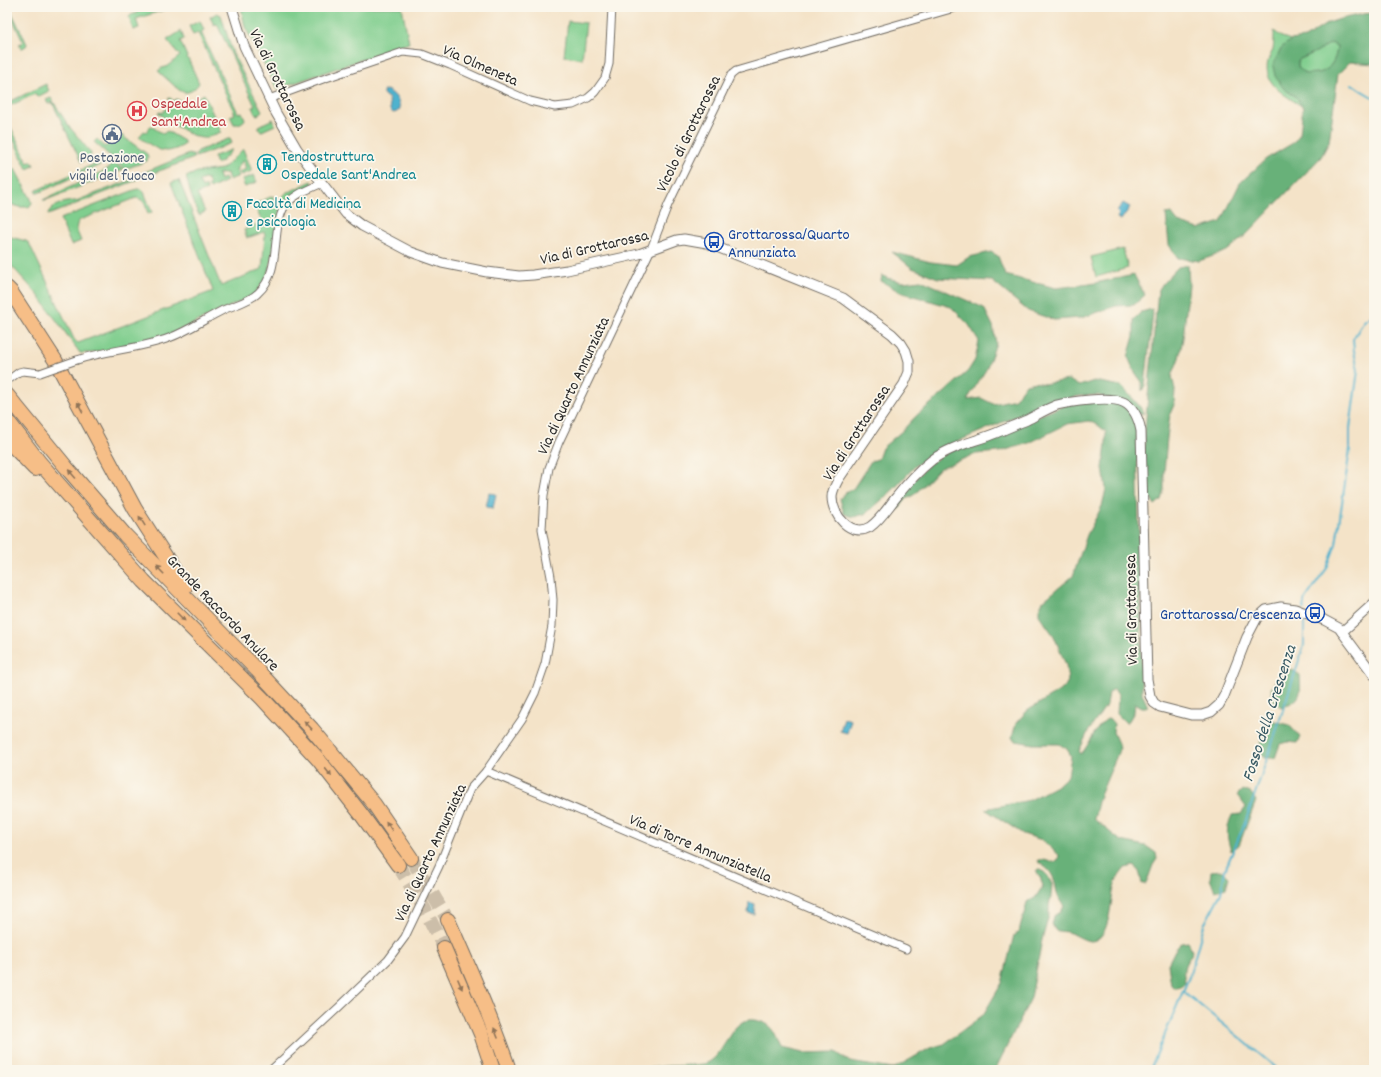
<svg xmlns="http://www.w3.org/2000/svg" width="1381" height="1077" font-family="Dekko,sans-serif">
  <rect width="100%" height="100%" fill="#fbf7ec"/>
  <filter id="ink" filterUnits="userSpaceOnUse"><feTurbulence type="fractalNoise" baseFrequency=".025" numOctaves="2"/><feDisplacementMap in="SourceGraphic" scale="8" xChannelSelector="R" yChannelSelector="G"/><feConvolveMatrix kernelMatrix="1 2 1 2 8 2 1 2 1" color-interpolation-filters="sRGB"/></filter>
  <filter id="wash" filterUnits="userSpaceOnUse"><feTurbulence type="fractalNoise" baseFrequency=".012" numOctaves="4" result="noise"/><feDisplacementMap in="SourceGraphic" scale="16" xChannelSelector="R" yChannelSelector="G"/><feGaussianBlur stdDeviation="0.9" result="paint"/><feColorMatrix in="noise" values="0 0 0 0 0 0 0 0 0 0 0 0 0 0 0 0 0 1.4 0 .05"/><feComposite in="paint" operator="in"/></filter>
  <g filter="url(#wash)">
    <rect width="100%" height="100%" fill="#f4e3c8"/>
    <!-- green -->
    <g fill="#80ce8e" stroke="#567c5c">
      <path d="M7,7H9L27,44L26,46L21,49L19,44L23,42Z"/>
      <path d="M136,7H170V8L136,19L139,28L133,30L129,17L131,15L137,13Z"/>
      <path d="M241,7H402L409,43L277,89L245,27Z"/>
      <path d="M217,13L221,15L233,54L262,111L261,113L257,115L255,114L252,107L255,106L217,24L214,25L210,17Z"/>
      <path d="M200,21L204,30L201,32L238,113L242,112L245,119C244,122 238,125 234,124L230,116L235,114L198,33L193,35L189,26Z"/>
      <path d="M568,21L586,23L582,59L564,56Z"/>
      <path d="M181,31L184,39L180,41L199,83C194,91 187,95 179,90L158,71L162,68L166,67L180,56L167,40Z"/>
      <path d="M1274,31L1282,37L1291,40L1281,48L1273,66L1284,89L1295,96L1303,107C1287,96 1262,85 1268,61C1269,57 1271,54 1273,50C1274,44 1274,37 1274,31Z"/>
      <path d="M1331,43L1337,46C1337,55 1333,66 1324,71C1320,74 1310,73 1305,74L1298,67V60L1316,52Z"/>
      <path d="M46,84L49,91L37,97L35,94L7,107V103Z"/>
      <path d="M204,94L221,132C215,134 208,138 203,138C191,138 168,120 158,113L160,112L162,113L169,105L168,104L170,101L168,99L170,98L174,101L176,99C186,104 195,100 204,94Z"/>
      <path d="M51,98L68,125L91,153L90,158L81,162L52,102L48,104L46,100Z"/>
      <path d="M7,119L28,163L32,161L34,166L27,169L7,126Z"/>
      <path d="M273,119L275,125L262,131L259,130L258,126Z"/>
      <path d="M151,126L163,134L167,131L184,141V145C163,157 157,149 139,137L144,131L146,132Z"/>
      <path d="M121,135L147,154L148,157L147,161L125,169L94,142L97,139L105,147L111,141L114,143Z"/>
      <path d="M228,139H230L232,143L196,157L195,155L198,151Z"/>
      <path d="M243,149L252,171L241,175L239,172L246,169L243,160L236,170L239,176L229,180L227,173L218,174L220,180L225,178L227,181L210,189L208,185L210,184L207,178L199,181L202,188L206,186L207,190L197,194L205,212L199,215L192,198L186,177L197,172L222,169L227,165Z"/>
      <path d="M231,150H232L223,160L217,164L215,162L214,158L215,156Z"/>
      <path d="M189,154L190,155H193L194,158L140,178V174Z"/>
      <path d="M111,159L123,170L46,200H43L108,169L111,165Z"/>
      <path d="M99,162L101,163L100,165L38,193L36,192L37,190Z"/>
      <path d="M7,168L15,169L31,199L32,203L29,207H19L7,203Z"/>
      <path d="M254,175L257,182L245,187L242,180Z"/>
      <path d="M136,178L137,180L48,215V213C52,204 68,201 76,201Z"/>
      <path d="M179,180L221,286L262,269L265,235L264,232L247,238L244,230L262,222L254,204L273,196L276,203L288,191L289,192L312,181L313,184L294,194L285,201L280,210L271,263L265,280L254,295L167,336L92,353H80L38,295L7,261V236L26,241L29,243L74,339L78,343L213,291L171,183Z"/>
      <path d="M137,189H141L144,192L152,212L148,214C146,207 145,199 136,198L80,220C73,227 78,233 81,241L71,245L60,219Z"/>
      <path d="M1123,249L1128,268L1096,277L1091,257Z"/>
    </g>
    <!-- forest -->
    <g fill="#68b179" stroke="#4a6e52" fill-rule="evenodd">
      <path d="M1374,13V64L1350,62L1338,74L1329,142L1321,157L1247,234L1227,251L1199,261L1178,258L1169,245L1166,214L1171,213L1178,222L1199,229L1221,222L1240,183L1266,159L1293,143L1300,134L1303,107L1295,96L1284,89L1275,76L1273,66L1281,48L1291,40L1305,38L1328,23L1340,19L1363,14ZM1331,43L1337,46C1337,55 1333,66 1324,71C1320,74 1310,73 1305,74L1298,67V60L1316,52Z"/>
      <path d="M892,252L931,262L957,265L969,257L991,252L998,256L1005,275L1056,288L1090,284L1134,275L1145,295L1134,305L1116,306L1081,318L1054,320L1028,311L992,281L938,278L912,268Z"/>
      <path d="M1188,265L1189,285L1183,338L1179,358L1172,376L1175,390L1174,405L1170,414L1167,438L1164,473V490L1161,500L1155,505L1147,492L1144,476L1145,428L1158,291L1163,283L1178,267Z"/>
      <path d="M882,275L887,278L903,282L921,280L984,308L993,326L996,343L987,368L967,400L981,398L993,404L1015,399L1026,384L1035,382L1044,384L1069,380L1079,386L1094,381L1121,386L1137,403L1143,411V414H1139L1098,395L1079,396L1040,406L940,449L916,465L895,488L875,506L865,514L854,517L844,514L840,499L845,492L853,489L871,461L878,459L882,448L902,431L917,415L945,392L968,371L975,360L979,341L969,325L951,307L900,292L881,281Z"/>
      <path d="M1152,309L1153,313L1145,386L1142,391V382L1134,371L1128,357L1134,336V319L1141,312Z"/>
      <path d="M1078,400C1097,400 1128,398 1135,420C1136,424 1136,429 1137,433L1142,685V693L1148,707H1142L1135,703L1134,712L1127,724L1117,714L1118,695L1114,689L1109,693L1107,704L1088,732L1079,751L1081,754C1091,743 1096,724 1109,718L1114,724L1113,732L1120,748L1099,798L1094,819L1121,841L1146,846L1156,853L1157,859L1153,865L1146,884H1142L1139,870L1134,866L1125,868C1122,872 1118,877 1116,881C1110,894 1112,941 1091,941C1084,941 1077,935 1070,933C1065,931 1060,932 1055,930L1052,924L1054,916L1061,912L1064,906C1050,891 1063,877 1039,863L1038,860C1046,859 1051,864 1058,861L1059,855L1042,840L1023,834L985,809L1030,800L1058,785L1068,776L1071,756L1067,749L1059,744H1033L1016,741L1012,738L1016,723L1027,711L1064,688L1068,681L1066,665L1054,636L1039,615V609L1043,601L1073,576L1087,535L1102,506L1106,489L1103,468L1106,444V432L1099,426L1089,421L1067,424L1029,443L999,452L976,454L940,468L915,494L905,500L898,510L893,512L892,509L906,489L929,464L950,451Z"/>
      <path d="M1291,669L1300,675C1301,695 1302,700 1281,707L1274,701L1271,689L1277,678Z"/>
      <path d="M1271,720L1289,725L1300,737L1297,743L1287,742L1280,744L1275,758H1265L1259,751L1263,728Z"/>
      <path d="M1242,790L1251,793L1256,801L1239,845L1231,851C1226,835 1226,830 1232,815L1241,814L1246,807L1237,795Z"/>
      <path d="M1038,869H1041L1047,875L1052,884L1051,896L1049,905V915L1042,940L1031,998L995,1070H644C659,1065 674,1066 689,1065C694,1064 703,1065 707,1063C727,1054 729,1017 754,1020C774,1023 775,1033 782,1048L803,1053L836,1052L850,1062L893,1069L930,1048L944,1044L983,1015L1002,983L1014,935L1019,932L1027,902L1035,898L1043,886L1040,877L1036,871Z"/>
      <path d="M1222,870L1229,877L1226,888L1215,891L1210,879L1211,871Z"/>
      <path d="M1188,942C1198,957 1185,957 1184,970C1183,974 1185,979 1185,983L1181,986L1174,988L1171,985L1168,964L1175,950L1181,943Z"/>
    </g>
    <!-- water -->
    <g fill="#4fb2ce" stroke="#3d6e7c">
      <path d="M386,90C395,93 399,100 400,109L397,112L393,113L390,110L389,99L383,94V91Z"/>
      <path d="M1123,203L1130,207L1121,220L1117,218L1119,214L1117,212Z"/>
      <path d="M489,493L496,494L493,508L486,507Z"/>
      <path d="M844,718L851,720L847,733L840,731Z"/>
      <path d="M749,902L755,904L754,914L748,913Z"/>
    </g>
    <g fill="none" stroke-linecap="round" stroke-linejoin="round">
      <!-- stream -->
      <g stroke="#4fb2ce" stroke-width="2">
        <path d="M1352,84L1362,91L1374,98"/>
        <path d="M1304,609V601L1327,568L1336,544L1350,449V428L1358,370L1354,351L1353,339L1364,321L1374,314"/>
        <path d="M1184,992L1279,1070"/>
        <path d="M1150,1070L1189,977L1204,925L1221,893L1225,870L1245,823L1268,756L1304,645V616"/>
      </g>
    </g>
  </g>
  <g filter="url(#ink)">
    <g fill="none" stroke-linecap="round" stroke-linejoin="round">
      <!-- motorway-tunnel -->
      <g stroke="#ccbea9" stroke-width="14" stroke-dasharray="14 7" stroke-linecap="butt">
        <path d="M411,858L448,920"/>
        <path d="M398,865L424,908L444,948"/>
      </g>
      <defs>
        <g id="minor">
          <path d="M269,99L323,79L403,52L422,54L450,65L530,101L555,107L573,105L588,98L595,92L605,78L609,64L612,7"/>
          <path d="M77,360C107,350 139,349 169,338C188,331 205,319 223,310C234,305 249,302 258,293C277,276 274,247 278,225C280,218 281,210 286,205C294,194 310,189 322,183"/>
          <path d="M7,381L19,372L23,371L40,373"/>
          <path d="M486,771L906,949"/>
          <path d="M271,1070L339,1007L388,960L405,937L439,866L470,789L486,771L522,719L535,693L545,664L552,626L553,600L551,577L542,529L544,495L549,468L559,442L651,249L668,205L731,75L736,71L958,7"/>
        </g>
        <g id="tertiary">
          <path d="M232,7L244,46L276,113L297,149L322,183L346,214L362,226L411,252L442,263L487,272L519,276L533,275L567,270L639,254L677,240L684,239L707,243L843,298L892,334L901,343L906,351L909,361V372L904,384L838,480C835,486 832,491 832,497C832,515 851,538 870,527C880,520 887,509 894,500C905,486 918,471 932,460C951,446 974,442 996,433C1006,429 1017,424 1027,420C1037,415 1046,409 1057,405C1068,402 1079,401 1090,400C1118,397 1135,399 1141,431L1147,679L1150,696L1154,703L1160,707L1191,715H1202L1211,712L1219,705L1224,696L1247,637L1257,618L1266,610L1281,607L1295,609L1324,620L1339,628L1374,675"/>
          <path d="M1342,632L1374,603"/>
        </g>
        <g id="motorway">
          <path d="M7,288L11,292L55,360L135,509L185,587"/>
          <path d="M7,395L66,467L125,535L257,670L312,729L374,804L411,858"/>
          <path d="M7,420L40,463L144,581L262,698L318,759L361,814L398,865"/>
          <path d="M7,440L35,469"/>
          <path d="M448,920C470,969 492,1019 509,1070"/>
          <path d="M444,948L481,1034L493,1070"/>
        </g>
      </defs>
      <!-- minor casing -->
      <use href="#minor" stroke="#716b62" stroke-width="9"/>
      <!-- tertiary casing -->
      <use href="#tertiary" stroke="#716b62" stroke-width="11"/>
      <!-- motorway casing -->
      <use href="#motorway" stroke="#716b62" stroke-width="16"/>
      <!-- minor -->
      <use href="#minor" stroke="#fff" stroke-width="7"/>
      <!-- tertiary -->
      <use href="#tertiary" stroke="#fff" stroke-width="9"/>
      <!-- motorway -->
      <use href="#motorway" stroke="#f6be87" stroke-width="14"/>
      <defs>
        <path id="minor-bridge" d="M40,373L77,360"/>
      </defs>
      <!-- minor-bridge casing -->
      <use href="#minor-bridge" stroke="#716b62" stroke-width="9" stroke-linecap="butt"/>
      <!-- minor-bridge -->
      <use href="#minor-bridge" stroke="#fff" stroke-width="7"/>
    </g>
    <!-- one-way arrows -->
    <defs><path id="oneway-solid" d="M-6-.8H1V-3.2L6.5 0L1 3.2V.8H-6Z"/></defs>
    <g fill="#907459">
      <use href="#oneway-solid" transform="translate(80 407) rotate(-118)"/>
      <use href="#oneway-solid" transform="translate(72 474) rotate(-131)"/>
      <use href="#oneway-solid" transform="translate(142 521) rotate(-122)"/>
      <use href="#oneway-solid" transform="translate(160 570) rotate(-134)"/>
      <use href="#oneway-solid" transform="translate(181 617) rotate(45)"/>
      <use href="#oneway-solid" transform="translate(308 725) rotate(-133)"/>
      <use href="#oneway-solid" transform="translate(328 772) rotate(52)"/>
      <use href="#oneway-solid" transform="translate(389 826) rotate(-124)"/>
      <use href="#oneway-solid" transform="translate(460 984) rotate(67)"/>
      <use href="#oneway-solid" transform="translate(496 1033) rotate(-112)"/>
    </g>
  </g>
  <!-- icons -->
  <defs>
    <symbol id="hospital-ring" viewBox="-11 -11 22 22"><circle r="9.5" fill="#fbf7ec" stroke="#e0444e" stroke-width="1.5"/><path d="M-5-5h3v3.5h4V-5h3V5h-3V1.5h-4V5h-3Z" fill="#e0444e"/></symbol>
    <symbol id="civic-ring" viewBox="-11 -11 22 22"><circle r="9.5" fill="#fbf7ec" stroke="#5c6f8a" stroke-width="1.5"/><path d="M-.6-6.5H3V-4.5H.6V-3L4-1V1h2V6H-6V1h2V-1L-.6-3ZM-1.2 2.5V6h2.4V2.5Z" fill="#5c6f8a"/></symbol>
    <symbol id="building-ring" viewBox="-11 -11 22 22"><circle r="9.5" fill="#fbf7ec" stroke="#0f9aa8" stroke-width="1.5"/><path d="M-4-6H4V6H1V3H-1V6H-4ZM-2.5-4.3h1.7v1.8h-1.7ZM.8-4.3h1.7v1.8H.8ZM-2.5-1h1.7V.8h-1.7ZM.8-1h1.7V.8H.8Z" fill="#0f9aa8"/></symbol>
    <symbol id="bus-ring" viewBox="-11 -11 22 22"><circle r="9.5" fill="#fbf7ec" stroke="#1a4fb4" stroke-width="1.5"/><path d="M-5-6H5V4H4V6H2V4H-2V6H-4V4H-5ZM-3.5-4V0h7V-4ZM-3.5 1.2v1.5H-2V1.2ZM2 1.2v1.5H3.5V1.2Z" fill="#1a4fb4"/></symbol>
  </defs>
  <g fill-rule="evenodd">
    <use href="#hospital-ring" x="126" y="100" width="22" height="22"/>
    <use href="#civic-ring" x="101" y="123" width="22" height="22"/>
    <use href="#building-ring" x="256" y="153" width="22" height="22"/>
    <use href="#building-ring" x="221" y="200" width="22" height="22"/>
    <use href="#bus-ring" x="703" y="231" width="22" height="22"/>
    <use href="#bus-ring" x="1304" y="602" width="22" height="22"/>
  </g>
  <g text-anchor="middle" stroke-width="3.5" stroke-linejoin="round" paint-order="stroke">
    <!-- street labels -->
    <g font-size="16" fill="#2b2b2b" stroke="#fbf7ec">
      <text transform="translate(481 64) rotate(24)" y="6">Via Olmeneta</text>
      <text transform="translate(279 79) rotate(64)" y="6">Via di Grottarossa</text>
      <text transform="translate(687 133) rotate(-64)" y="6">Vicolo di Grottarossa</text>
      <text transform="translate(594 246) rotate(-13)" y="6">Via di Grottarossa</text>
      <text transform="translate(572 385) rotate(-65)" y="6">Via di Quarto Annunziata</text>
      <text transform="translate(855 432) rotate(-57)" y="6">Via di Grottarossa</text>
      <text transform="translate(1130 610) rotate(-91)" y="6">Via di Grottarossa</text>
      <text transform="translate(224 612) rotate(46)" y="6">Grande Raccordo Anulare</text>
      <text transform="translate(701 847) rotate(23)" y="6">Via di Torre Annunziatella</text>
      <text transform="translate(429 852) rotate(-65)" y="6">Via di Quarto Annunziata</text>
    </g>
    <!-- health labels -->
    <g font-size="16" fill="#be3a42" stroke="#fbf7ec" text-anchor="start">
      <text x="151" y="108">Ospedale<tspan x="151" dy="18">Sant'Andrea</tspan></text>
    </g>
    <!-- culture labels -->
    <g font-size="16" fill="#0d838f" stroke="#fbf7ec" text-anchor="start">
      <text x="281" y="161">Tendostruttura<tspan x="281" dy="18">Ospedale Sant'Andrea</tspan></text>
      <text x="246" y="208">Facoltà di Medicina<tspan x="246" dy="18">e psicologia</tspan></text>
    </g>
    <!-- service labels -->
    <g font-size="16" fill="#4e5e75" stroke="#fbf7ec">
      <text x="112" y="162">Postazione<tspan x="112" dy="18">vigili del fuoco</tspan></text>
    </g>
    <!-- transit labels -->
    <g font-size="16" fill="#164399" stroke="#fbf7ec" text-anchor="start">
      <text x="728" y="239">Grottarossa/Quarto<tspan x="728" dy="18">Annunziata</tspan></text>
      <text x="1301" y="619" text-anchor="end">Grottarossa/Crescenza</text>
    </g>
    <!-- water labels -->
    <g font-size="17" font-style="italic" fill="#385a64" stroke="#fbf7ec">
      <text transform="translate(1268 713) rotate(-72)" y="6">Fosso della Crescenza</text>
    </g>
  </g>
  <!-- margin -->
  <rect width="1381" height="1077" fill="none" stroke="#fbf7ec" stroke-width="24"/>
</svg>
